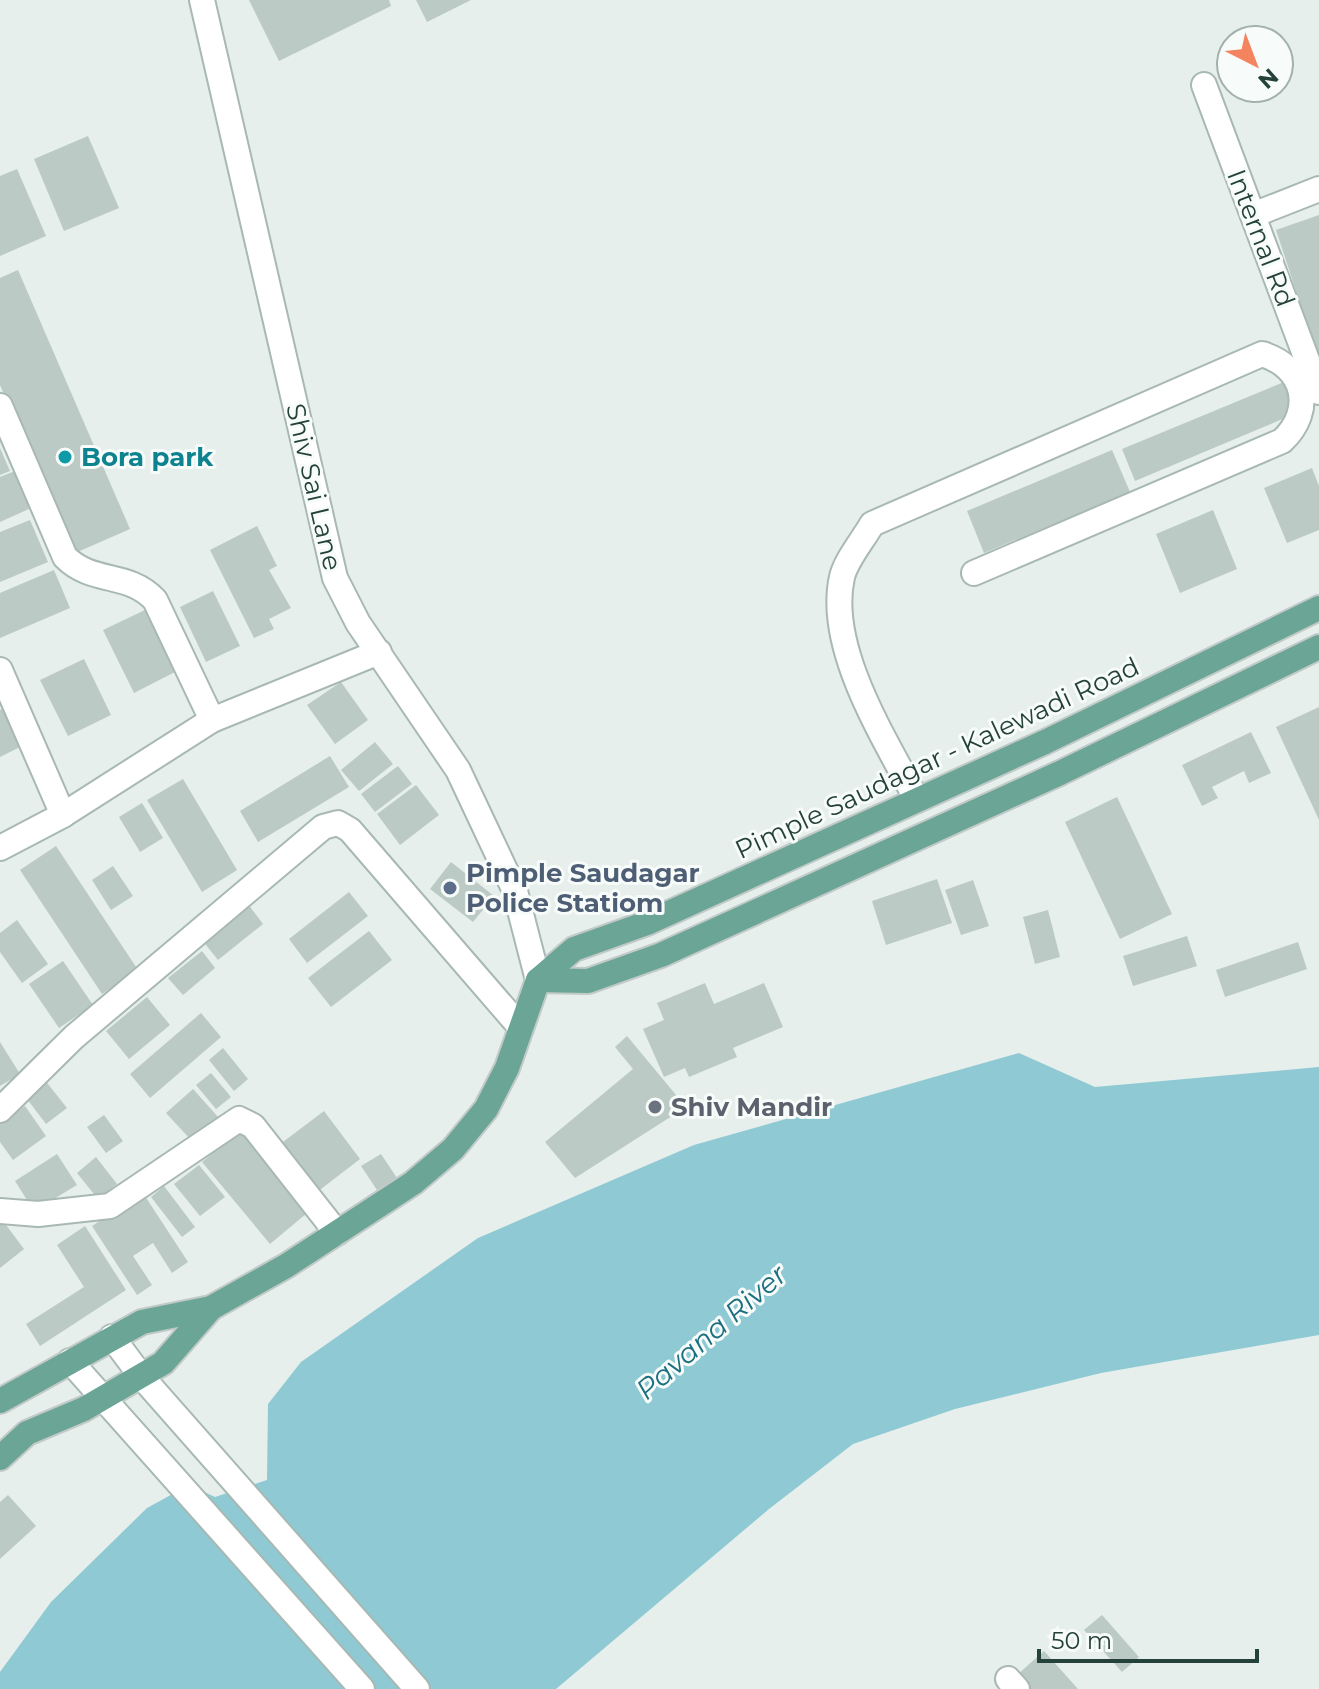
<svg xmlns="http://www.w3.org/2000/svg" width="1319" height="1689" font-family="Montserrat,sans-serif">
  <rect width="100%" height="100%" fill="#e6efeb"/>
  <!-- water -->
  <path fill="#8ec9d4" d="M1019,1053L1095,1087L1319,1067V1335L1101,1373L955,1409L853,1444L769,1509L556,1689H0V1672L51,1602L147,1508L189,1485L215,1497L267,1480L268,1404L301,1362L478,1238L694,1145Z"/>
  <!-- building -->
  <g fill="#bbcac4">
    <path d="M249,0H389L391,6L279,61Z"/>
    <path d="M416,0H471L427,22Z"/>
    <path d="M88,136L119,208L64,231L34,159Z"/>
    <path d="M17,169L46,236L0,256V176Z"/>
    <path d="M1319,215V358H1318L1276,230Z"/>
    <path d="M18,270L130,529L73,554L0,385V278Z"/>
    <path d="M1284,382L1297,413L1135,481L1122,449Z"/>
    <path d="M0,448L10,471L0,475Z"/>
    <path d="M1112,450L1130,492L984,553L967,511Z"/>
    <path d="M1312,468L1319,486V530L1287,543L1264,488Z"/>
    <path d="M15,471L31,508L0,522V477Z"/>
    <path d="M1213,510L1237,569L1180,593L1156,534Z"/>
    <path d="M30,520L48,562L0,582V532Z"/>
    <path d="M257,526L277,566L269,570L291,608L269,619L274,629L254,638L210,550Z"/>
    <path d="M54,570L70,608L0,638V593Z"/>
    <path d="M213,591L240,646L206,662L180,607Z"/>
    <path d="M145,610L175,672L134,693L103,630Z"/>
    <path d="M84,659L111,715L68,736L40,680Z"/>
    <path d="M341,682L368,720L335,744L307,705Z"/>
    <path d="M5,707L24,745L0,757V710Z"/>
    <path d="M1319,707V820L1276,727Z"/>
    <path d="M1251,732L1271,773L1249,783L1244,771L1212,787L1218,798L1202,806L1182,765Z"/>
    <path d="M375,742L393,764L359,791L341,770Z"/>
    <path d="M330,756L349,787L258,842L240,811Z"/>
    <path d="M398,766L412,784L375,812L361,794Z"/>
    <path d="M183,779L237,870L202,892L147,800Z"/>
    <path d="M416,785L439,815L400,845L377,814Z"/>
    <path d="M1117,797L1172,914L1120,939L1065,822Z"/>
    <path d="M142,803L163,838L140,852L119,817Z"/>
    <path d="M56,846L138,970L102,994L20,870Z"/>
    <path d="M451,862L494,896L473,922L430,889Z"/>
    <path d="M113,866L133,896L111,910L92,880Z"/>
    <path d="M937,879L952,923L886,945L872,901Z"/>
    <path d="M973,880L989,926L961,935L945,890Z"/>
    <path d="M349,892L368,916L307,963L289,939Z"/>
    <path d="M248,904L263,924L218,960L202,940Z"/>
    <path d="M1048,910L1060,957L1035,964L1023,917Z"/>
    <path d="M17,920L48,964L22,983L0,952V933Z"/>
    <path d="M369,931L392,960L331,1007L308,978Z"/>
    <path d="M1187,936L1197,966L1133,986L1123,956Z"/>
    <path d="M1298,942L1307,969L1225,997L1216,970Z"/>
    <path d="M202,951L215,968L183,995L168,978Z"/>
    <path d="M63,961L93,1005L59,1028L29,984Z"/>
    <path d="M705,983L714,1004L764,983L783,1027L733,1048L737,1057L689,1077L685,1068L664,1077L643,1029L664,1020L657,1003Z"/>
    <path d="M147,997L170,1025L129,1059L106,1031Z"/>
    <path d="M201,1013L221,1037L150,1098L130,1074Z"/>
    <path d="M627,1036L686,1107L575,1178L545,1142L633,1069L615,1047Z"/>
    <path d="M0,1042L20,1074L0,1086Z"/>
    <path d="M223,1048L248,1079L234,1091L209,1060Z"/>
    <path d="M211,1073L231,1097L216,1109L196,1085Z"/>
    <path d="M44,1079L67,1108L46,1124L24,1095Z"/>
    <path d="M193,1089L219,1118L193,1142L166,1113Z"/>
    <path d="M25,1106L46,1136L13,1160L0,1142V1124Z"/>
    <path d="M324,1111L360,1159L312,1196L275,1148Z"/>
    <path d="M104,1115L123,1141L106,1153L87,1127Z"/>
    <path d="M244,1127L312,1209L270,1244L202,1162Z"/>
    <path d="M57,1154L77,1185L34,1211L15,1181Z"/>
    <path d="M381,1154L397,1178L377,1190L361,1166Z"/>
    <path d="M96,1157L117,1184L98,1199L77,1173Z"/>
    <path d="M199,1165L225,1197L200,1216L174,1184Z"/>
    <path d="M164,1186L195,1227L182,1237L151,1197Z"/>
    <path d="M143,1193L188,1262L172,1273L153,1243L133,1256L152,1285L137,1295L92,1226Z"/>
    <path d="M0,1217L24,1249L0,1268Z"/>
    <path d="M85,1226L126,1290L40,1346L26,1324L84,1287L57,1245Z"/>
    <path d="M8,1495L36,1526L0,1559V1502Z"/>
    <path d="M1102,1615L1139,1657L1122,1672L1084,1630Z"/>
    <path d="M1044,1651L1078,1689H1030L1017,1675Z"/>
  </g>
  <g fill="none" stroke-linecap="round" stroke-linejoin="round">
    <defs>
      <g id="minor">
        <path d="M202,0L335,578L358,623L458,770L515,891L538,980"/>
        <path d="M1204,85L1319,392"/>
        <path d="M1253,215L1319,189"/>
        <path d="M0,406L65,557C93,585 128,571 155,600L212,720"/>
        <path d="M0,670L63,815"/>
        <path d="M917,800C885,739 826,648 842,577C846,560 863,540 872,524L1262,354C1305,367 1315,410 1282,441L974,573"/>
        <path d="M0,848L63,815L212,720L379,652"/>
        <path d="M0,1110L74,1037L323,827L338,823L350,830L521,1028"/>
        <path d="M0,1211L38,1214L110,1206L239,1119L253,1126L337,1233"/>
        <path d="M112,1337L141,1376L417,1689"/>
        <path d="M70,1361L362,1689"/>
        <path d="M1008,1679L1017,1689"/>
      </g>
      <g id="major">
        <path d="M538,980L588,981L661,955L1060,773L1319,647"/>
        <path d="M0,1401L142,1322L211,1308L286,1266L413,1183L453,1149L486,1109L507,1068L538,980L574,949L647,923L1045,742L1319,608"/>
        <path d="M0,1458L27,1433L84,1409L163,1363L211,1308"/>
      </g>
    </defs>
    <!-- minor casing -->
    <use href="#minor" stroke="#a8b8b2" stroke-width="28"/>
    <!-- major casing -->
    <use href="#major" stroke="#c2cac8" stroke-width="28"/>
    <!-- minor -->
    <use href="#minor" stroke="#fff" stroke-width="24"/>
    <!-- major -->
    <use href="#major" stroke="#6aa596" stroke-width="24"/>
  </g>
  <!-- markers -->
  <circle fill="#0f9aa8" stroke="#f7fbf9" stroke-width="3" cx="65" cy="457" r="8"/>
  <circle fill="#5c6f8a" stroke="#f7fbf9" stroke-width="3" cx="450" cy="888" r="8"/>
  <circle fill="#6b7280" stroke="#f7fbf9" stroke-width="3" cx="655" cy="1107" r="8"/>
  <g text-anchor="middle" stroke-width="6" stroke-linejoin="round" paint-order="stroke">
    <!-- street labels -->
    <g font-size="26" fill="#24423a" stroke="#f7fbf9">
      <text transform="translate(1261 238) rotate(69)" y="9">Internal Rd</text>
      <text transform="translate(314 487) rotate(77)" y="9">Shiv Sai Lane</text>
      <text transform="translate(937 758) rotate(-25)" y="9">Pimple Saudagar - Kalewadi Road</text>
    </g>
    <!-- culture labels -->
    <g font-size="26" font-weight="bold" fill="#0d838f" stroke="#f7fbf9" text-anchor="start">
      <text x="81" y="466">Bora park</text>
    </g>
    <!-- service labels -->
    <g font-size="26" font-weight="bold" fill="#4e5e75" stroke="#f7fbf9" text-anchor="start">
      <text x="466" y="882">Pimple Saudagar<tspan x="466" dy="30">Police Statiom</tspan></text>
    </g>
    <!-- worship labels -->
    <g font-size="26" font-weight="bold" fill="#5b616d" stroke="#f7fbf9" text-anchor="start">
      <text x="671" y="1116">Shiv Mandir</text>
    </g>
    <!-- water labels -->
    <g font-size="28" font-style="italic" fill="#1c6f80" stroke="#f7fbf9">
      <text transform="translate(711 1332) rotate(-41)" y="10">Pavana River</text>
    </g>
  </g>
  <!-- north arrow -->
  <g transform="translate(1255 64) rotate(138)"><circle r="38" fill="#f7fbf9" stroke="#a3b1ad" stroke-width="2"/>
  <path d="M0-6L14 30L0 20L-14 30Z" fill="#f4845f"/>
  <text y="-12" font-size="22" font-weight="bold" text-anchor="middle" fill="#24423a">N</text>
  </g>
  <!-- scale -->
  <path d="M1039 1649v12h218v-12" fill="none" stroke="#24423a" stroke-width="4"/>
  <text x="1051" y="1649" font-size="24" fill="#24423a" stroke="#f7fbf9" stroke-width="6" paint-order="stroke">50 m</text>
</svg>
